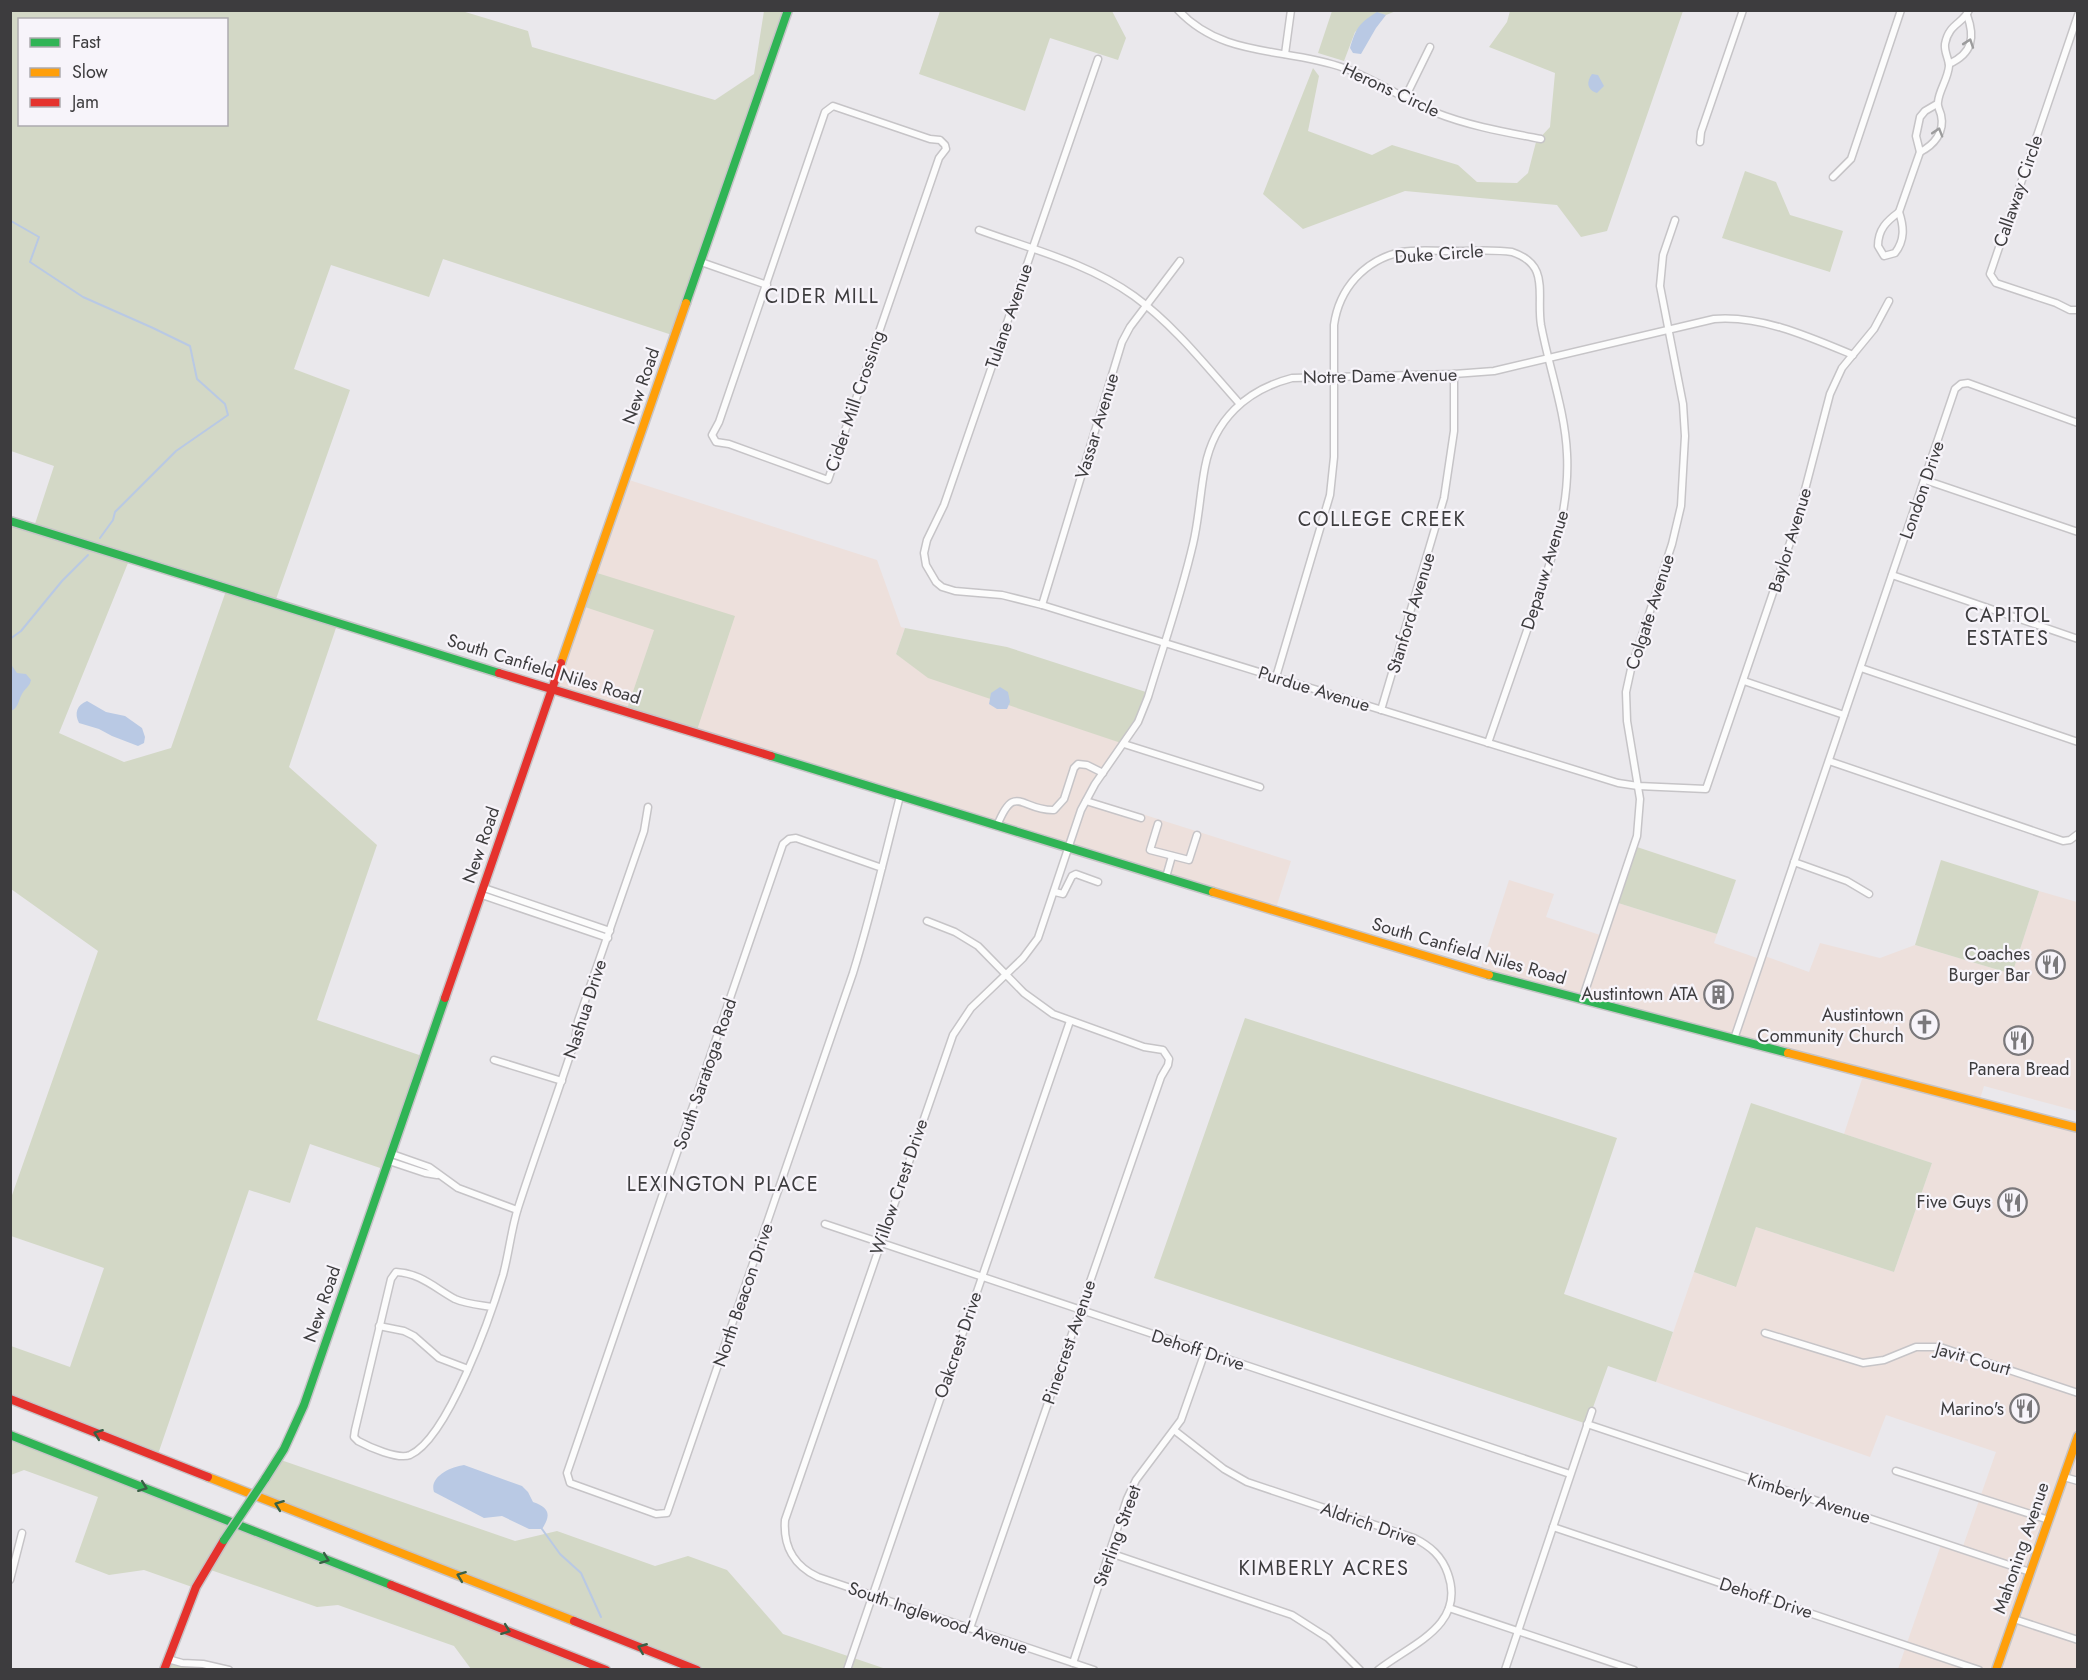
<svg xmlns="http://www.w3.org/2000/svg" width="2088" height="1680" font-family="Jost,sans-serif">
  <rect width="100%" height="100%" fill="#eae8ec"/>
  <!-- commercial -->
  <g fill="#ede0dc">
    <path d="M626,479L877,560L901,627L905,628L896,654L1124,744L1088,797L1291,861L1275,911L553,690Z"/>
    <path d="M1509,880L1554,894L1546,917L1603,936L1615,902L1717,934L1714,943L1760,959L1762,955L1809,972L1820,943L1880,958L1915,945L2012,974L2039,891L2077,902V1111L1984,1086L1979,1102L2077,1128V1669H1898L1942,1542L1962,1549L1996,1452L1886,1415L1870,1457L1656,1382L1694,1272L1735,1287L1756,1227L1894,1272L1932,1163L1844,1134L1864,1073L1479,973Z"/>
  </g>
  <!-- green -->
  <g fill="#d3d8c6" fill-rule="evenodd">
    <path d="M11,11H462L528,31L532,47L715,100L754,74L764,11H788L675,336L443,259L429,297L331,265L294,369L350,390L275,602L338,622L289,767L377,845L317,1020L425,1057L386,1170L310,1144L290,1203L249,1190L157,1457L11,1399V1346L70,1367L104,1268L11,1236V1198L98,951L11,889V521L34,527L54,466L11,451ZM20,20H226V124H20ZM130,558L227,588L171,748L124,762L59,733Z"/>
    <path d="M940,11H1112L1126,38L1118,60L1050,38L1025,111L919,74Z"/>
    <path d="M1332,11H1396L1386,15L1377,13L1355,32L1344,61L1318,53Z"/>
    <path d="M1510,11H1683L1607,231L1581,237L1557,205L1405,191L1303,229L1263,194L1313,68L1319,76L1308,131L1372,155L1392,145L1458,165L1477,182L1517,183L1528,173L1536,142L1550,127L1555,73L1489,47L1507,22Z"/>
    <path d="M1745,171L1776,182L1790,215L1843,231L1830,272L1722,238Z"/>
    <path d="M594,572L735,616L696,733L626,712L654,630L582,606Z"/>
    <path d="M905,628L1007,647L1149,693L1124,744L928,678L896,654Z"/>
    <path d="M1634,846L1736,880L1717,934L1615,902Z"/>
    <path d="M1941,860L2039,891L2012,974L1915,945Z"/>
    <path d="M1245,1018L1617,1138L1564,1294L1673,1332L1656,1382L1608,1366L1587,1424L1154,1278Z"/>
    <path d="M1751,1103L1932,1163L1894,1272L1756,1227L1736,1287L1694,1272Z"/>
    <path d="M10,1435L608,1669H471L454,1646L338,1605L317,1607L205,1568L195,1588L144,1570L109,1575L75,1562L98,1497L24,1470L11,1475Z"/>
    <path d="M278,1459L515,1541L557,1531L655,1566L688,1556L727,1570L783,1634L886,1669H697L254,1495Z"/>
    <path d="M168,1659L229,1670H164Z"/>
  </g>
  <!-- water -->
  <g fill="#b9c9e4">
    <path d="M1377,12L1386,15L1376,28L1361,54L1353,53L1350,48C1356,28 1359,23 1377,12Z"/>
    <path d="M1592,74L1598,75L1604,86L1597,93C1587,90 1586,82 1592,74Z"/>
    <path d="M10,663L17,673L26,674L31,680C29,688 25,688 22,694C18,701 19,707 11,711Z"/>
    <path d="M1000,687L1008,692L1010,702L1007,709H997L989,704L991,693Z"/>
    <path d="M87,701L106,712L125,716L142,728L145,737L144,743L138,746L112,736L99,729L79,723C74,713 77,705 87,701Z"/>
    <path d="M464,1465L522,1486L528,1492L533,1502C550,1508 551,1515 542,1529H529L502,1516L484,1518L434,1492C429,1477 450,1467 464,1465Z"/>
  </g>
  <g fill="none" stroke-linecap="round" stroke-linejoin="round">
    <!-- stream -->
    <g stroke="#b9c9e4" stroke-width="2">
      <path d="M10,201L11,221L39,237L30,262L83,297L153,328L190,346L197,379L225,404L228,415L176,451L115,512L113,520L100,538"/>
      <path d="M10,639L21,631L62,581L88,555"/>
      <path d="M542,1529L560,1554L581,1573L601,1617"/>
    </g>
    <defs>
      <g id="street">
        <path d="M1178,10C1224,59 1286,47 1344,68C1375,79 1403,99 1434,112C1469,126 1504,132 1541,139"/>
        <path d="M2078,15L1990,274L1996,283L2056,303L2070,310H2078"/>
        <path d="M1285,54L1291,10"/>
        <path d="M1098,59L944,505L927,540L924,553L926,565L936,582L942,587L955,591L1002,595L1042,605L1618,783L1638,786L1706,789L1795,528L1830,394L1842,368L1874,329L1889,301"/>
        <path d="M1949,64C1973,53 1975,37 1967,15"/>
        <path d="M1405,98L1430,47"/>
        <path d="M833,106L930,139L940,140L945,145L946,149L939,158L828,480L729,444L716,442L712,435L719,422L825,112Z"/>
        <path d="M1700,142L1701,132L1743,10"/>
        <path d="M1920,152C1934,145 1945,132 1941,115C1940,111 1937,106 1938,102C1939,90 1948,79 1949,66C1949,59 1944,52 1945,44C1949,23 1963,24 1969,10"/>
        <path d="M1833,177L1851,159L1901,10"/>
        <path d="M1899,212L1920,152L1916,136L1920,117L1925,111L1937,104"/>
        <path d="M1899,212C1904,227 1905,240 1895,253L1884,256L1878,246C1878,229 1887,221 1899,212Z"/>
        <path d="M979,230C1031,249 1088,263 1134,296C1175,326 1206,366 1239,403"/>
        <path d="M701,262L767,285"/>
        <path d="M1925,480L2078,532"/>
        <path d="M1892,575L2078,639"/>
        <path d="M1042,605L1122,342L1130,327L1180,261"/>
        <path d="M1861,668L2078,742"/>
        <path d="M1276,677L1330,495L1334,457V325C1339,289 1364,260 1401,252C1417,249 1436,251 1452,251C1472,251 1493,249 1512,252C1551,265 1536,294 1541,325C1549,368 1565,410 1567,454C1570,511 1551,561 1533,613C1518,657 1503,700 1488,743"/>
        <path d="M1744,681L1844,715"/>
        <path d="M1381,710L1444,498L1454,431V374"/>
        <path d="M1124,744L1260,787"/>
        <path d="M1829,761L2063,841L2070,840L2078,834"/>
        <path d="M1086,801L1141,818"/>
        <path d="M1158,824L1150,850L1189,860L1197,835"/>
        <path d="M997,826C1015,781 1021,811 1054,810L1064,799L1074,768L1078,764L1087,765L1103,773"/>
        <path d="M1794,862L1847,881L1869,894"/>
        <path d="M882,868L796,838L789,839L783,844L567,1473L570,1483L656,1514L667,1513L853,973C871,915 885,855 900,796"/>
        <path d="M1166,877L1172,856"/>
        <path d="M484,888L610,931"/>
        <path d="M1055,892L1063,894L1072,876L1076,874L1098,882"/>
        <path d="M482,895L608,938"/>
        <path d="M927,921L955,932L978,946L1024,993L1053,1014L1144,1047L1163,1050L1169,1059L1168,1065L1161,1077L970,1628"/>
        <path d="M1582,1000L1637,836L1640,799L1627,721L1626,692L1631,669L1672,544L1681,506L1685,436L1683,404L1660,286L1663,255L1675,220"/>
        <path d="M1734,1039L1955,389L1961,384L1968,383L2078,423"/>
        <path d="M494,1060L562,1081"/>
        <path d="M392,1154L429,1167L458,1188L517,1210"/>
        <path d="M389,1161L425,1173L437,1175"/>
        <path d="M825,1224L1570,1474"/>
        <path d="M492,1307C480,1305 466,1304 455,1299C435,1288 420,1273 396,1272L391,1279L355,1430L354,1437L358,1441C369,1447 398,1460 410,1455C448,1438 491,1315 503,1275C509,1253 511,1230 518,1208C536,1152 557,1096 575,1040L578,1021L644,831L648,807"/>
        <path d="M379,1326L404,1331L414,1336L439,1358L468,1369"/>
        <path d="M1765,1333L1863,1363L1884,1360L1916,1347H1940L2078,1393"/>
        <path d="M1587,1424L2030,1572"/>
        <path d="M1174,1430L1224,1469L1247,1482L1414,1538C1430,1546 1442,1556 1448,1574C1466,1626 1411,1644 1378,1670"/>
        <path d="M1896,1471L2049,1520"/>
        <path d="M2064,1477L2078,1481"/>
        <path d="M1553,1527L1979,1670"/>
        <path d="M1110,1553L1292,1615L1328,1638L1360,1670"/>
        <path d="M10,1580L22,1533"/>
        <path d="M1449,1608L1634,1670"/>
        <path d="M2014,1619L2078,1640"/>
        <path d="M168,1659L182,1663L203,1664L229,1670"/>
        <path d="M1073,1663L1127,1499L1136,1480L1181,1420L1205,1352"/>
        <path d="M847,1670L1070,1021"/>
        <path d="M1094,1670L818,1577C794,1566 783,1546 785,1520L953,1035L971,1008L1023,958L1038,938L1081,810L1095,784L1138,722L1148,697C1163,647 1181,596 1193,544C1199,519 1200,493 1205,467C1214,420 1246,390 1292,378L1454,374L1494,371L1714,319C1761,315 1810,337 1853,355"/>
        <path d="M1505,1670L1592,1411"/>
      </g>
      <g id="fast">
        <path d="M686,303L788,10"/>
        <path d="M10,521L499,673"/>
        <path d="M771,756L1213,892"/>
        <path d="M1489,975L1788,1053"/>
        <path d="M10,1435L391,1585"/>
        <path d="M265,1479L284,1449L304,1405L445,998"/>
      </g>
      <g id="slow">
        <path d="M561,663L686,303"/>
        <path d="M1213,892L1489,975"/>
        <path d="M1788,1053L2078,1128"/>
        <path d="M208,1477L574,1621"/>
        <path d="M1996,1670L2078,1436"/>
      </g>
      <g id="jam">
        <path d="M499,673L771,756"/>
        <path d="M445,998L561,663"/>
        <path d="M10,1399L208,1477"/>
        <path d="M391,1585L606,1670"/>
        <path d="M574,1621L697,1670"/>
        <path d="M164,1670L196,1587L224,1540"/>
      </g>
    </defs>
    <!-- street casing -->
    <use href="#street" stroke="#c6c4c7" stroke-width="9"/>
    <!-- fast casing -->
    <use href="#fast" stroke="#c6c4c7" stroke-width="11"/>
    <!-- slow casing -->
    <use href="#slow" stroke="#c6c4c7" stroke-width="11"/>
    <!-- jam casing -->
    <use href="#jam" stroke="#c6c4c7" stroke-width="11"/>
    <!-- street -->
    <use href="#street" stroke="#fcfcfc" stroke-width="6"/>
    <!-- fast -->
    <use href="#fast" stroke="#30b455" stroke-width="8"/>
    <!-- slow -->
    <use href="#slow" stroke="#ff9f0a" stroke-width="8"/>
    <!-- jam -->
    <use href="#jam" stroke="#e5322d" stroke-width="8"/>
    <defs>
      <path id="fast-bridge" d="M224,1540L265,1479"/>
    </defs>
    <!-- fast-bridge casing -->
    <use href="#fast-bridge" stroke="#c6c4c7" stroke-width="11" stroke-linecap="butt"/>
    <!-- fast-bridge -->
    <use href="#fast-bridge" stroke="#30b455" stroke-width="8"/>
  </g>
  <!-- one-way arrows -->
  <defs><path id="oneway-chevron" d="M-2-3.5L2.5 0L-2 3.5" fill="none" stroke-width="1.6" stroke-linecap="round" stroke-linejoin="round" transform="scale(1.5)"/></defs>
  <g stroke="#9c9c9d">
    <use href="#oneway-chevron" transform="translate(1969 43) rotate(-71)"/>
    <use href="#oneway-chevron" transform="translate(1938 132) rotate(-73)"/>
  </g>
  <g stroke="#396045">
    <use href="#oneway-chevron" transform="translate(98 1434) rotate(-159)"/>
    <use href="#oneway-chevron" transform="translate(143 1487) rotate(21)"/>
    <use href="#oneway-chevron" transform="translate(279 1505) rotate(-159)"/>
    <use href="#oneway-chevron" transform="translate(325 1559) rotate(21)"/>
    <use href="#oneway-chevron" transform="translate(461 1576) rotate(-159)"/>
    <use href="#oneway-chevron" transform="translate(506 1630) rotate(21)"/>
    <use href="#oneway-chevron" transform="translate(642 1648) rotate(-158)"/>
  </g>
  <!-- icons -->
  <defs>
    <symbol id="restaurant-ring" viewBox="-11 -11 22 22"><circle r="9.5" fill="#f7f4fa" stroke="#7a787b" stroke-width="1.5"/><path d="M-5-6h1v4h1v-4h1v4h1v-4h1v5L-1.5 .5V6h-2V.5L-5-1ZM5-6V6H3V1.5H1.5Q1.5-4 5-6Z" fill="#7a787b"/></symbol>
    <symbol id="building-ring" viewBox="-11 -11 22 22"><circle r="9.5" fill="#f7f4fa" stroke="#7a787b" stroke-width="1.5"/><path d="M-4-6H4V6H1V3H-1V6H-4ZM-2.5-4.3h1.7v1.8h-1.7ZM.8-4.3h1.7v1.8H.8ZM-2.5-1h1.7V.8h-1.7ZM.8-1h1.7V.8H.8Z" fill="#7a787b"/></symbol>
    <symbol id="church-ring" viewBox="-11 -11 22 22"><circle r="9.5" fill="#f7f4fa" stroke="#7a787b" stroke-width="1.5"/><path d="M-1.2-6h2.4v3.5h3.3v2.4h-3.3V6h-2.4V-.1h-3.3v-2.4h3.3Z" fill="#7a787b"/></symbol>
  </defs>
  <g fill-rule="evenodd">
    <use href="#restaurant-ring" x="2034" y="948" width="33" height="33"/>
    <use href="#building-ring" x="1702" y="978" width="33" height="33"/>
    <use href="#church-ring" x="1908" y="1008" width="33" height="33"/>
    <use href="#restaurant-ring" x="2002" y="1024" width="33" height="33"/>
    <use href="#restaurant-ring" x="1996" y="1186" width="33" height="33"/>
    <use href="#restaurant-ring" x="2008" y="1392" width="33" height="33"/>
  </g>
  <g text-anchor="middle" stroke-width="4.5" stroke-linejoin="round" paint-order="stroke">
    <!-- street labels -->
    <g font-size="18" fill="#3d3c3e" stroke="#f7f4fa">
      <text transform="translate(1391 90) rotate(25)" y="6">Herons Circle</text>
      <text transform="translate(2018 191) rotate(-71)" y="6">Callaway Circle</text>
      <text transform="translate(1439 254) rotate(-4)" y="6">Duke Circle</text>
      <text transform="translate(1009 316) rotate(-71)" y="6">Tulane Avenue</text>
      <text transform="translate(1380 376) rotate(-1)" y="6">Notre Dame Avenue</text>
      <text transform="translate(641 386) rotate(-71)" y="6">New Road</text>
      <text transform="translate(855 401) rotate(-71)" y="6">Cider Mill Crossing</text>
      <text transform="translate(1097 426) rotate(-73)" y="6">Vassar Avenue</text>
      <text transform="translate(1922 490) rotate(-71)" y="6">London Drive</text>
      <text transform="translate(1790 540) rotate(-73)" y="6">Baylor Avenue</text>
      <text transform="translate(1545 570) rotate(-73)" y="6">Depauw Avenue</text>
      <text transform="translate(1650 612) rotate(-72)" y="6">Colgate Avenue</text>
      <text transform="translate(1411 613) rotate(-73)" y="6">Stanford Avenue</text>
      <text transform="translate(544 669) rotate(17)" y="6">South Canfield Niles Road</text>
      <text transform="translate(1314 689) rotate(17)" y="6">Purdue Avenue</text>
      <text transform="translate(481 845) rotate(-71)" y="6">New Road</text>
      <text transform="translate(1469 951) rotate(16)" y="6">South Canfield Niles Road</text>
      <text transform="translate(585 1009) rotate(-72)" y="6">Nashua Drive</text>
      <text transform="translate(705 1074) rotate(-71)" y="6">South Saratoga Road</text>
      <text transform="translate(899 1187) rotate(-71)" y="6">Willow Crest Drive</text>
      <text transform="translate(743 1295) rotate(-71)" y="6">North Beacon Drive</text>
      <text transform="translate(322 1304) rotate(-71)" y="6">New Road</text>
      <text transform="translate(1069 1342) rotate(-71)" y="6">Pinecrest Avenue</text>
      <text transform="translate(958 1345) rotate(-71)" y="6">Oakcrest Drive</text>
      <text transform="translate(1198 1350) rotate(18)" y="6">Dehoff Drive</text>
      <text transform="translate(1973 1359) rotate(16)" y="6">Javit Court</text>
      <text transform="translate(1809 1498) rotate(18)" y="6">Kimberly Avenue</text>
      <text transform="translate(1369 1524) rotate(19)" y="6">Aldrich Drive</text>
      <text transform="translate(1117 1536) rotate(-70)" y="6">Sterling Street</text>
      <text transform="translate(2021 1548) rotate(-71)" y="6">Mahoning Avenue</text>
      <text transform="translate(1766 1598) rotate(18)" y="6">Dehoff Drive</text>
      <text transform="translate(938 1618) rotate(19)" y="6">South Inglewood Avenue</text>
    </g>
    <!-- poi labels -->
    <g font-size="18" fill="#3d3c3e" stroke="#f7f4fa" text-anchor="end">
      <text x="2030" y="960">Coaches<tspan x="2030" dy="21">Burger Bar</tspan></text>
      <text x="1698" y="1000">Austintown ATA</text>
      <text x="1904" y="1021">Austintown<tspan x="1904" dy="21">Community Church</tspan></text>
      <text x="2019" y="1075" text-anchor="middle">Panera Bread</text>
      <text x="1991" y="1208">Five Guys</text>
      <text x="2004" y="1415">Marino's</text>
    </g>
    <!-- neighbourhood labels -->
    <g font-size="20" letter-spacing="1.5" fill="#3d3c3e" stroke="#f7f4fa">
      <text x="822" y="303">CIDER MILL</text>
      <text x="1382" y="526">COLLEGE CREEK</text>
      <text x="2008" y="622">CAPITOL<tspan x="2008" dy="23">ESTATES</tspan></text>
      <text x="723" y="1191">LEXINGTON PLACE</text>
      <text x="1324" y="1575">KIMBERLY ACRES</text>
    </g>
  </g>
  <!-- border -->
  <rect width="2088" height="1680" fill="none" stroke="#3d3c3e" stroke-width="24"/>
  <!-- legend -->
  <rect x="18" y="18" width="210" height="108" fill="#f7f4fa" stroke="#adaaaf" stroke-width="1.5"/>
  <rect x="30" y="38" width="30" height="9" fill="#30b455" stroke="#adaaaf" stroke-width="1.5"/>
  <text x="72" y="48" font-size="18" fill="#3d3c3e">Fast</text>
  <rect x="30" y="68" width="30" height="9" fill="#ff9f0a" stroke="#adaaaf" stroke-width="1.5"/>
  <text x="72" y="78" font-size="18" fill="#3d3c3e">Slow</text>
  <rect x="30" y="98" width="30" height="9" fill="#e5322d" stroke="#adaaaf" stroke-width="1.5"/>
  <text x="72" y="108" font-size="18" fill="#3d3c3e">Jam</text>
</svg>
